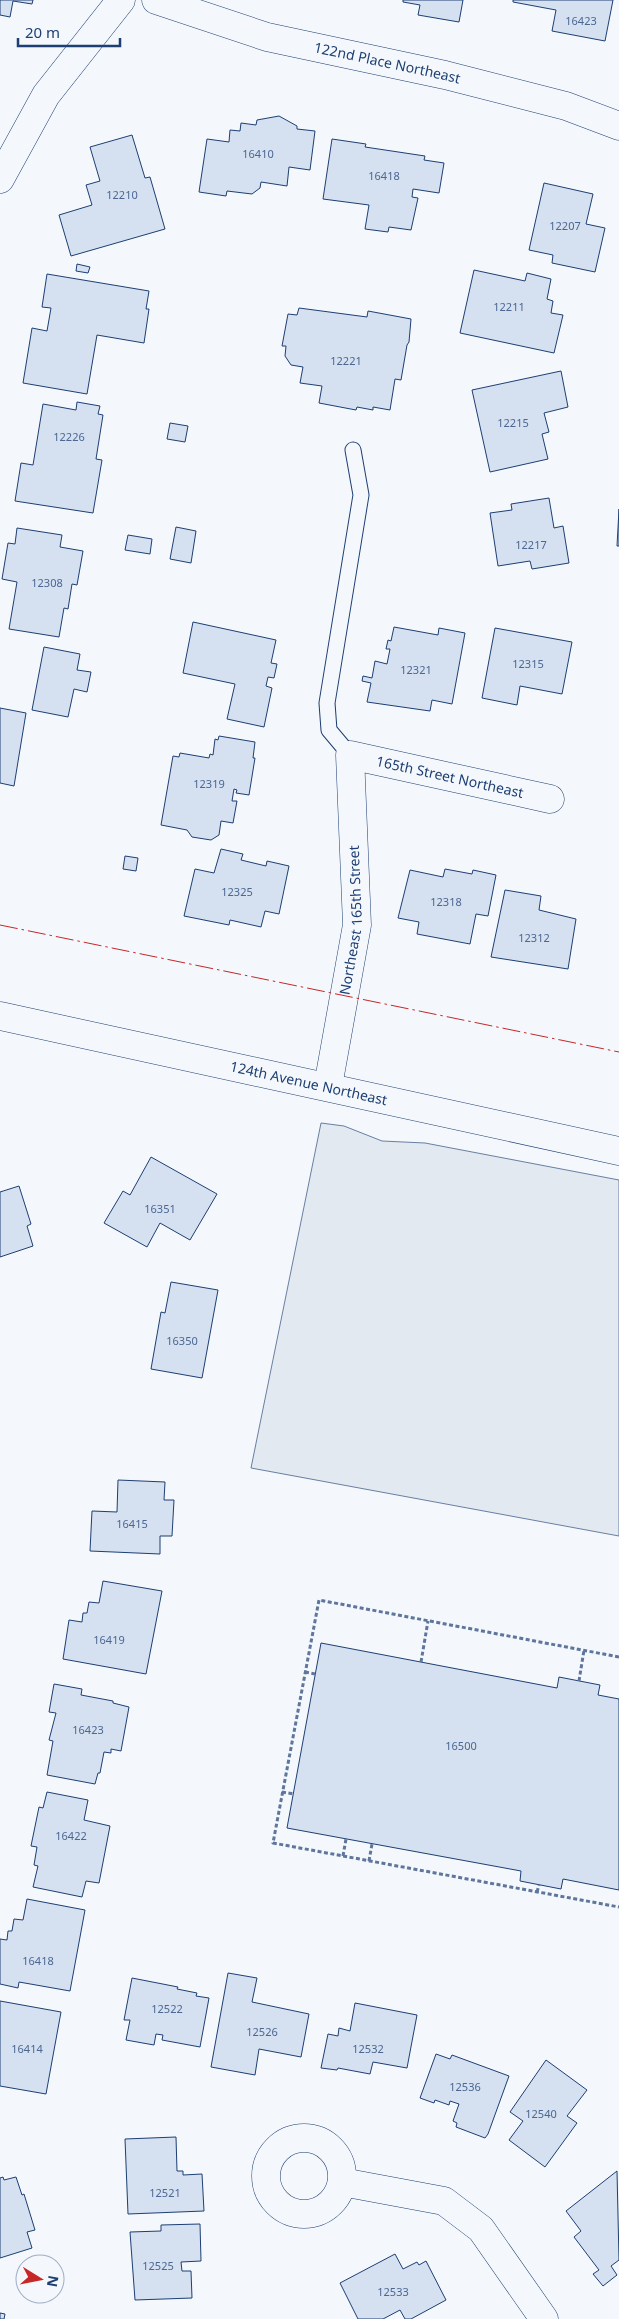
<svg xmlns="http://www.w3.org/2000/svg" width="619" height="2319" font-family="'Noto Sans',sans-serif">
  <rect width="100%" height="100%" fill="#f4f7fb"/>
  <!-- green -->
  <path fill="#e3e9f0" stroke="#687fa3" d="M321,1123L344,1126L382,1141L425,1143L619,1180V1536L251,1468Z"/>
  <!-- building -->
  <g fill="#d5e0f0" stroke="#1d3f73">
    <path d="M0,0H33L32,4L13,1L10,17L0,15Z"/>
    <path d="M403,0H463L459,22L418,15L420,5L403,2Z"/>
    <path d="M513,0H613L605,41L552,31L556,10L513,2Z"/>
    <path d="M279,116L297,126V129L315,131L310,170L289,167L287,186L261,182L260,188L252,194L227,191L226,196L199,192L207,139L229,142L230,130L240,131L241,123L256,125L257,120Z"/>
    <path d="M132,135L145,178L150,177L165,229L71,256L59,215L92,205L86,185L100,181L90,147Z"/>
    <path d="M332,139L366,144L365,147L425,156L424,160L444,163L439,193L413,189L412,197L418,198L411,230L389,227L388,232L365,229L369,205L323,199Z"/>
    <path d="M544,183L593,194L586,224L605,228L595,272L552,263L553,255L529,250Z"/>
    <path d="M77,264L90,267L88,273L76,271Z"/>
    <path d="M474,270L525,281L527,273L551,279L547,299L553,301L551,313L563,315L554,353L460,333Z"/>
    <path d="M47,274L149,291L146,309H149L144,343L97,335L87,394L23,383L32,328L47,331L51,308L42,307Z"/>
    <path d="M299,308L367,317L368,311L411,319L409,342L407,345L401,380L395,379L390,410L373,407V410L357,407L356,410L319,403L322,386L300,383L303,367L291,365L285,356L286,346H282L288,314L297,315Z"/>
    <path d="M561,371L568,407L544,413L549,432L542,434L548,459L490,472L472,390Z"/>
    <path d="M77,402L100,406L98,414L103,415L96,459L102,460L93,513L15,501L21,463L33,465L43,404L76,410Z"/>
    <path d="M170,423L188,426L185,442L167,439Z"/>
    <path d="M549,498L554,528L563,526L569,563L532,569L530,561L498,566L490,513L512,510L511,504Z"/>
    <path d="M619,509V546H617Z"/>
    <path d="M176,527L196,531L191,563L170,559Z"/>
    <path d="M17,528L62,535L60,547L83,551L77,585L72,584L68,609L64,608L59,637L9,629L17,582L2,579L8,543L15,544Z"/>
    <path d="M128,535L152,539L150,554L125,550Z"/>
    <path d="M193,622L276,640L271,663L277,664L274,678L268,677L266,686L272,688L264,727L227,719L235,684L183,673Z"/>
    <path d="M394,627L438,635L439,628L465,633L452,704L432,700L430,711L367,702L371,683L362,681L363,676L372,678L375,661L387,664L390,649H386L388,640L391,641Z"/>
    <path d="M495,628L572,642L562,694L520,686L517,705L482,698Z"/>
    <path d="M44,647L80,654L77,670L91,672L87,692L74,689L68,717L32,710Z"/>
    <path d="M0,708L26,713L14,786L0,783Z"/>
    <path d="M219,736L255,742L253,758H255L249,795L236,793L237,790L234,789L232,801H237L233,823L221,821L219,835L211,840L192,837L187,830L161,825L173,756L179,757L180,753L209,758L210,754L213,755L215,739L218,740Z"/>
    <path d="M221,849L243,854L241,860L266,866L267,861L289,866L279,914L265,911L261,927L230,920L229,925L184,916L195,869L214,873Z"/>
    <path d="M125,856L138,858L136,871L123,869Z"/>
    <path d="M445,869L472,874L473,870L496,875L488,916L476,914L470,944L417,934L419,922L398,918L410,870L443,877Z"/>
    <path d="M505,890L541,896L539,910L576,919L568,969L491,957Z"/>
    <path d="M151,1157L217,1194L190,1240L160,1223L147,1247L104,1223L123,1191L130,1195Z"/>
    <path d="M19,1186L31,1224L27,1226L33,1246L0,1257V1192Z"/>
    <path d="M171,1282L218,1290L202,1378L151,1369L161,1312L165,1313Z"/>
    <path d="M118,1480L165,1482L164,1500H174L172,1536H160V1554L90,1551L92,1511L117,1512Z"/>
    <path d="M103,1581L162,1591L146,1674L63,1659L69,1620L82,1622L83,1613H87L89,1602L99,1603Z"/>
    <path d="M321,1643L557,1688L559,1677L600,1685L598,1695L619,1699V1890L563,1879L561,1889L520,1881L521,1871L287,1828Z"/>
    <path d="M54,1684L82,1689L81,1695L113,1701V1703L129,1707L121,1751L111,1749V1753L104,1752L100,1773H98L95,1784L47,1775L53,1741L49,1740L56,1713L49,1712Z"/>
    <path d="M47,1792L88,1800L84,1820L110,1826L99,1883L86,1881L82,1897L33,1887L38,1866L34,1865L37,1847L31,1846L39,1807L43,1808Z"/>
    <path d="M27,1899L85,1910L70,1991L19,1982L18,1988L0,1984V1939L7,1940L8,1931H12L14,1919L23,1920Z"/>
    <path d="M228,1973L257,1978L252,2002L309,2014L301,2057L259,2049L255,2075L211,2067Z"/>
    <path d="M132,1978L178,1987L177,1989L197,1993L196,1996L209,1998L200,2047L162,2040L163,2035L156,2034L154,2045L126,2040L130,2020H124Z"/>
    <path d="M0,2001L61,2012L46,2094L0,2086Z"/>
    <path d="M355,2003L417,2015L407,2068L373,2062L370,2074L338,2068L337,2070L321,2068L328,2034L338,2036L339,2028L350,2031Z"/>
    <path d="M436,2054L450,2059L452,2055L509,2076L488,2134L485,2138L456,2127L457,2123L453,2121L459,2104L450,2101L449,2105L435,2100L434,2103L420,2098Z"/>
    <path d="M546,2060L587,2090L567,2116L577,2123L545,2167L509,2140L523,2121L510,2112Z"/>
    <path d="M176,2137L177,2171H183V2175L202,2174L204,2211L128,2214L125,2139Z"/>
    <path d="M617,2171L619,2260L611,2266L617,2275L603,2286L593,2274L599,2270L574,2237L581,2231L566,2211Z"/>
    <path d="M3,2177L4,2180L16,2177L22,2195L24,2194L35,2230L27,2232L32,2248L0,2258V2178Z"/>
    <path d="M200,2224L201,2261L181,2262L182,2271H191L192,2298L135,2300L130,2232L161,2231V2225Z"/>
    <path d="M395,2254L403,2269L417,2262L419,2265L426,2261L446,2300L411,2319H405L400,2310L383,2319H358L340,2283Z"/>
    <path d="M0,2313L5,2314L4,2319H0Z"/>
  </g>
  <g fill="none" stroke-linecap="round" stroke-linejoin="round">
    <defs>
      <path id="lane" d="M350,755L329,730L327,703L361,495L353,450"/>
      <g id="street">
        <path id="s1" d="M156,0L267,37L445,75L566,106L619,126"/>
        <path d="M0,179L46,95L121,0"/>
        <path id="s2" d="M328,1086L357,925L350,755L550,799"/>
        <circle cx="304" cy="2176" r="38"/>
        <path d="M342,2182L444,2201L481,2229L544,2319"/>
      </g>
      <g id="secondary">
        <path id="s3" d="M0,1016L619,1151"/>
      </g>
    </defs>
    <!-- lane casing -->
    <use href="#lane" stroke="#1d3f73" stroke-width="17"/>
    <!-- street casing -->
    <use href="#street" stroke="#1d3f73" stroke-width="29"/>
    <!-- secondary casing -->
    <use href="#secondary" stroke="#1d3f73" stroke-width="29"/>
    <!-- path -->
    <g stroke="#5e769c" stroke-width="3" stroke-dasharray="4 2.5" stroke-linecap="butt">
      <path d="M619,1657L319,1600L273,1843L619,1907"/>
      <path d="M421,1662L428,1621"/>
      <path d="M305,1672L315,1674"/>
      <path d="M579,1681L584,1650"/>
      <path d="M282,1792L294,1794"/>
      <path d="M343,1856L346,1839"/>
      <path d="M369,1861L372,1844"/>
      <path d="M537,1892L539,1885"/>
    </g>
    <!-- lane -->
    <use href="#lane" stroke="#f4f7fb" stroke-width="15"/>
    <!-- street -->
    <use href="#street" stroke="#f4f7fb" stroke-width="28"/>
    <!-- secondary -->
    <use href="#secondary" stroke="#f4f7fb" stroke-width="28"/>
    <!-- power -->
    <path stroke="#c62828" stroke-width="1" stroke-dasharray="18 4 2.5 4" stroke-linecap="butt" d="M0,925L619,1052"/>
  </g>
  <g text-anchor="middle" stroke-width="4" stroke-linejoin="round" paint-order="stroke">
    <!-- number labels -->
    <g font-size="11" fill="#4b6792">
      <text x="581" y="25">16423</text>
      <text x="258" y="158">16410</text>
      <text x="384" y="180">16418</text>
      <text x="122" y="199">12210</text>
      <text x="565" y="230">12207</text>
      <text x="509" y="311">12211</text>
      <text x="346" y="365">12221</text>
      <text x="513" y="427">12215</text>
      <text x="69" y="441">12226</text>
      <text x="531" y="549">12217</text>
      <text x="47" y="587">12308</text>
      <text x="528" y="668">12315</text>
      <text x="416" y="674">12321</text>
      <text x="209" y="788">12319</text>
      <text x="237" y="896">12325</text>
      <text x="446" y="906">12318</text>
      <text x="534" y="942">12312</text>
      <text x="160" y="1213">16351</text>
      <text x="182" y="1345">16350</text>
      <text x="132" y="1528">16415</text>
      <text x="109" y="1644">16419</text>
      <text x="88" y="1734">16423</text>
      <text x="461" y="1750">16500</text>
      <text x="71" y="1840">16422</text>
      <text x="38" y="1965">16418</text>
      <text x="167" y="2013">12522</text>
      <text x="262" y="2036">12526</text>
      <text x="27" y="2053">16414</text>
      <text x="368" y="2053">12532</text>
      <text x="465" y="2091">12536</text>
      <text x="541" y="2118">12540</text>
      <text x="165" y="2197">12521</text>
      <text x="158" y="2270">12525</text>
      <text x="393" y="2296">12533</text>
    </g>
    <!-- street labels -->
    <g font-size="14" fill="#1d3f73" stroke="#f4f7fb">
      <text dy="5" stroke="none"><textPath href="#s1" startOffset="240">122nd Place Northeast</textPath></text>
      <text dy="5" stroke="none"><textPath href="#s2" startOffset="436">165th Street Northeast</textPath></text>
      <text dy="5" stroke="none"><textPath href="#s2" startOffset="168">Northeast 165th Street</textPath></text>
      <text dy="5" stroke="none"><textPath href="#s3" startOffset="316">124th Avenue Northeast</textPath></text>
    </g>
  </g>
  <!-- north arrow -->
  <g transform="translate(40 2279) rotate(100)"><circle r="24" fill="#f4f7fb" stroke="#9eadc5"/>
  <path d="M0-4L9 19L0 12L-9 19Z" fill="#c62828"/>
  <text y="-8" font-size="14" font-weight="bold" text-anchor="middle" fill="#1d3f73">N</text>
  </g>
  <!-- scale -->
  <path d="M18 38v8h102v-8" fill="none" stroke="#1d3f73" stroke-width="2.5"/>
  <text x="25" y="38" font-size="15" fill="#1d3f73" stroke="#f4f7fb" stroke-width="4" paint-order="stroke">20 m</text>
</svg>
